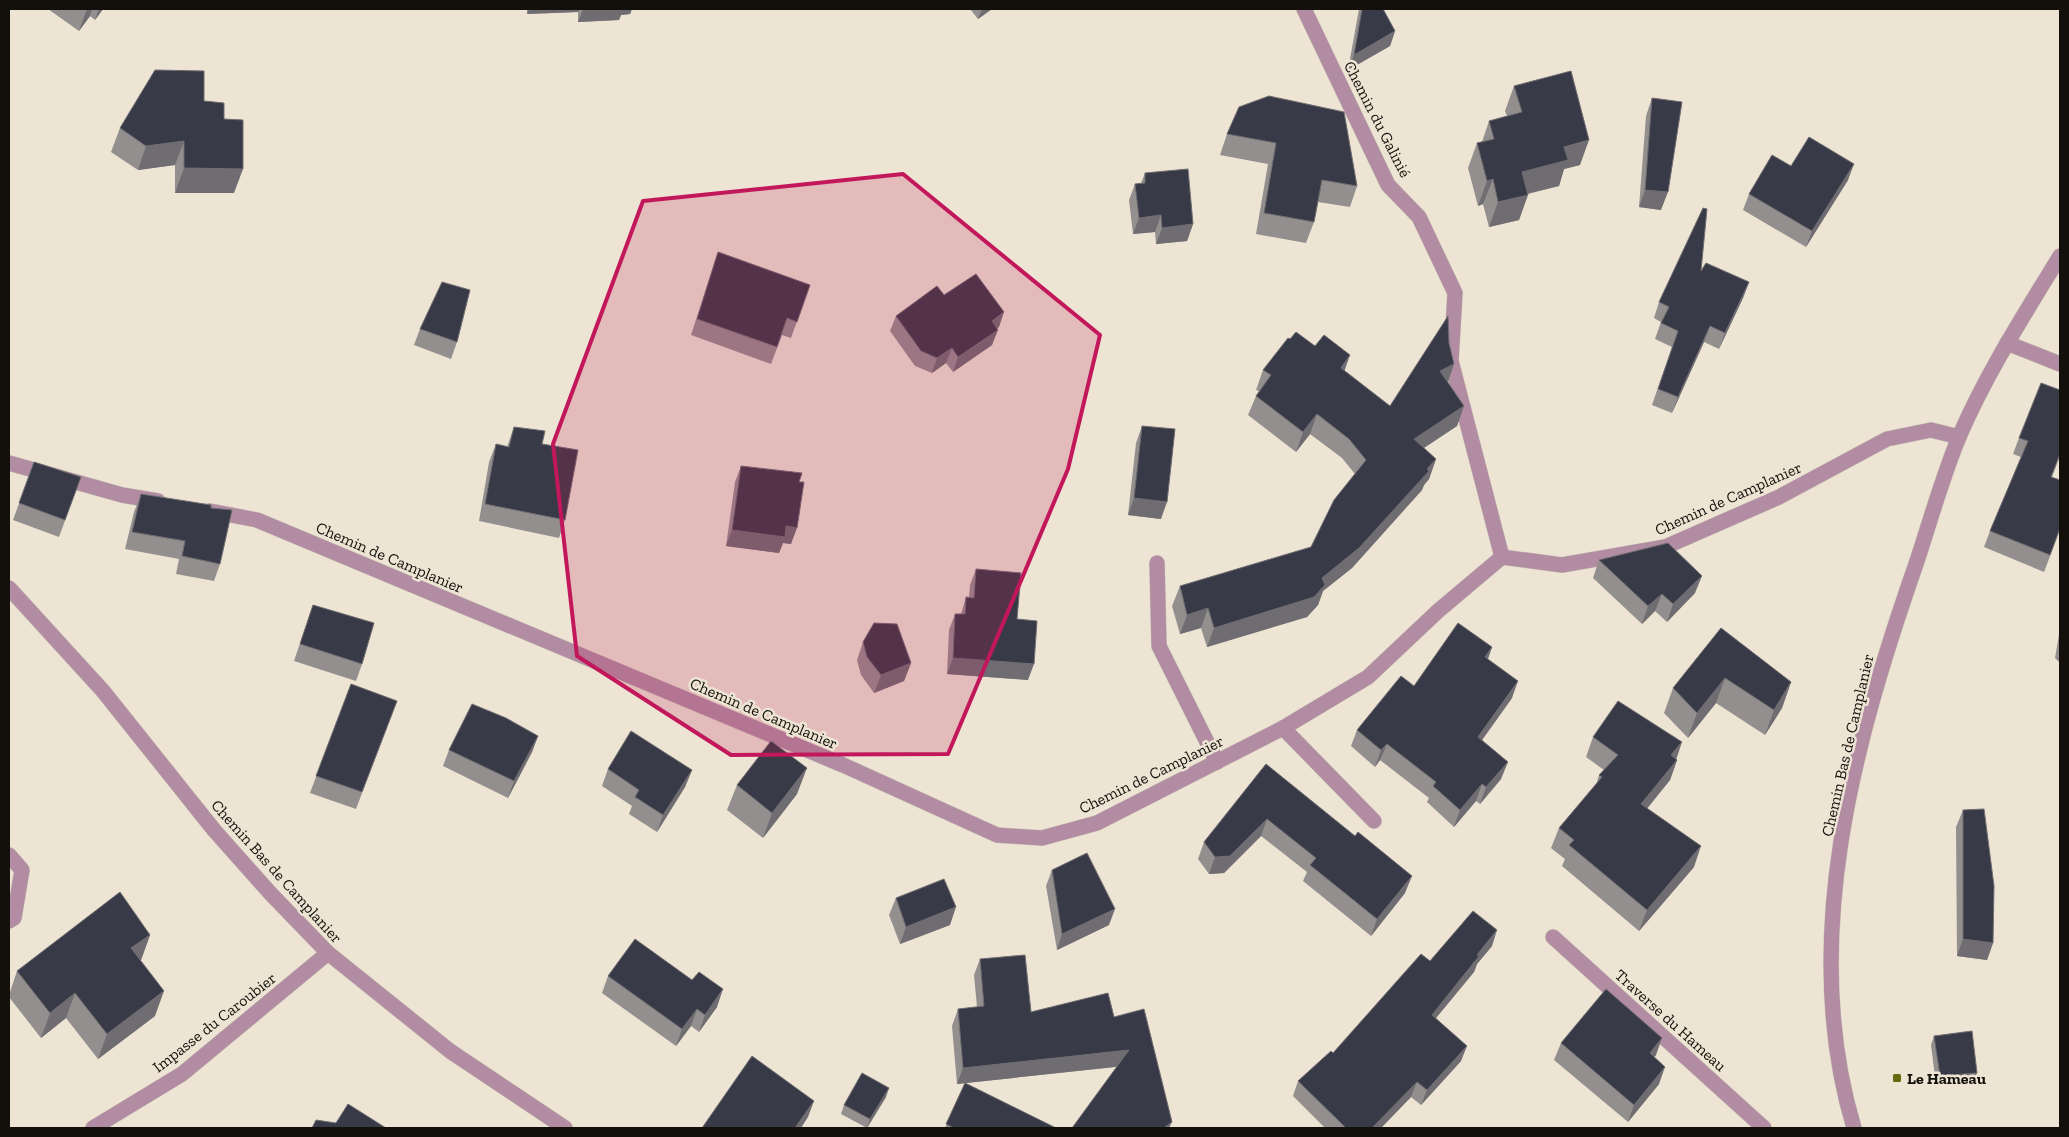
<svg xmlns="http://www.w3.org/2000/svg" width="2069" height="1137" font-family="'Zilla Slab',serif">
  <rect width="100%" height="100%" fill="#ede4d4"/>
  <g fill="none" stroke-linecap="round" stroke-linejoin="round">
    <defs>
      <g id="minor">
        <path d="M1304,9L1388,185L1419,217L1455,293L1451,361L1502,557"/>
        <path d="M2007,343L2060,364"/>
        <path d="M9,463L122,495L158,501"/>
        <path d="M210,511L257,520L843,765L997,835L1042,838L1097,823L1283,728L1368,677L1438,611L1502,557L1562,565L1665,547L1779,497L1887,439L1931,430L1959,437"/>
        <path d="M1157,563L1159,646L1217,762"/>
        <path d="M9,588L103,691L214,830L271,894L328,953L450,1051L565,1128"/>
        <path d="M1283,728L1374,821"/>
        <path d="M9,855L22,870L14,918L9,921"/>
        <path d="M1553,937L1764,1128"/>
        <path d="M93,1128L182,1074L328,953"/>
        <path d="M1854,1128C1798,942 1854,742 1916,564C1930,522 1942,478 1959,437C1986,374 2024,315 2060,256"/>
      </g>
    </defs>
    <!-- minor casing -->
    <use href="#minor" stroke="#cac2b4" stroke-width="16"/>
    <!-- minor -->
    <use href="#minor" stroke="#b18ca2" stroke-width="15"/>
  </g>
  <!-- wall -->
  <g fill="#938f8e">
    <path d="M48,9H103L95,20L90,16L79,31Z"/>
    <path d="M527,9H632L630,14L621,15L619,20L578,22V12L527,14Z"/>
    <path d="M970,9H992L978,19Z"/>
    <path d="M1359,9H1383L1395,31L1390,46L1348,70Z"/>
    <path d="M1514,86L1580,165L1564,169L1559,186L1528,194L1519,220L1489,227L1483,204L1478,206L1468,168L1477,143L1482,142L1489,121L1507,116L1505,111Z"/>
    <path d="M1652,98L1661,210L1639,207L1646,116Z"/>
    <path d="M204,101L224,119L234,193H175V165L138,170L111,152L120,128Z"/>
    <path d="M1239,107L1357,186L1350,207L1318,202L1314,222L1306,243L1256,234L1268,164L1220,155L1227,134Z"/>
    <path d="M1791,166L1848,180L1806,247L1743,210L1749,194Z"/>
    <path d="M1145,173L1193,224L1187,241L1156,244L1155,232L1133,234L1129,200L1135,184L1141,183Z"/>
    <path d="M718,252L810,285L791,338L782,335L771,364L691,335Z"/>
    <path d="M1701,271L1749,282L1743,298L1719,349L1704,342L1672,413L1652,405L1672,347L1655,339L1661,322L1654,318L1659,302Z"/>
    <path d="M944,295L999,327L997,328L992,345L953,372L946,363L932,373L915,366L890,331L896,316Z"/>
    <path d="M420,329L457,342L451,359L414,345Z"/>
    <path d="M1449,343L1454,364L1448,382L1464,406L1457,426L1424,448L1436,459L1429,479L1424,485L1422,490L1352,568L1323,591L1318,605L1307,617L1207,647L1201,628L1180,634L1172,606L1180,586L1311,547L1355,474L1342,458L1310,434L1296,452L1248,415L1256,396L1259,391L1256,390L1263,370L1345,371L1390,406Z"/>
    <path d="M2060,390V456L2052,477L2060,480V530L2044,572L1984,547L1990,531L2021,457L2013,454L2019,438Z"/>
    <path d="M1142,426L1161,519L1128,515L1136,443Z"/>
    <path d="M514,427L542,444L565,520L559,538L479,521L489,462L496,444L507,447Z"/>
    <path d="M34,462L81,477L59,537L13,520Z"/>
    <path d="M741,466L799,482L791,544L783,543L779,553L726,546L735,482Z"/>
    <path d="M141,494L220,564L214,581L176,574L179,559L125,549L134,512Z"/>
    <path d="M1599,560L1695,593L1667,622L1655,611L1642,624L1593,578Z"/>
    <path d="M976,569L1017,619L1028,680L947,674L949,630L955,614H961L966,597H969L970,585Z"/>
    <path d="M313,605L362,664L356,681L294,661Z"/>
    <path d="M1721,628L1791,682L1782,708L1765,735L1716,703L1688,738L1664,713L1673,688Z"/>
    <path d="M2060,629V663L2055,658Z"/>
    <path d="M863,642L911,663L904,681L874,693L861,675L857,660Z"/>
    <path d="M1492,647L1488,659L1512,698L1482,740L1501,779L1480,804L1476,801L1454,827L1427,802L1429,798L1380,760L1375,767L1351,746L1357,730L1414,686Z"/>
    <path d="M351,684L397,701L356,809L310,793Z"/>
    <path d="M538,736L532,752L508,798L443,766L449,750Z"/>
    <path d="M1593,737L1676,759L1677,760L1670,780L1647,808L1694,867L1639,931L1562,866L1565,859L1551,848L1559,828L1596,785L1599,775L1604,770L1586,757Z"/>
    <path d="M1266,764L1405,893L1371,936L1303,881L1307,872L1261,836L1224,873L1209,874L1198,859L1204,842Z"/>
    <path d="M608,769L692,770L685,787L657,832L629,814L632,806L602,786Z"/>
    <path d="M737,785L797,794L763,838L727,810Z"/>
    <path d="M1963,810L1993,943L1987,960L1957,956L1956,827Z"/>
    <path d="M1052,870L1109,925L1057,950L1046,886Z"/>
    <path d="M896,898L950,925L900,944L889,915Z"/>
    <path d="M150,935L141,960L140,961L155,1016L98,1059L66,1018L41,1038L9,997V995L17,971Z"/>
    <path d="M1492,946L1477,964L1474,972L1436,1018L1461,1061L1421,1105L1411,1097L1381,1128H1325L1293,1096L1298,1081L1333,1053L1430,961Z"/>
    <path d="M980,959L1031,1012L1116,1067L965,1083L1056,1128H945L965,1083L957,1084L952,1026L958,1009L977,1007L974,975Z"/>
    <path d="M608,976L717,1007L699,1032L691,1026L676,1046L602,993Z"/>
    <path d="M1934,1036L1974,1081L1936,1085L1931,1045Z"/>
    <path d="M1561,1043L1656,1055L1654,1057L1659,1084L1628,1122L1554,1060Z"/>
    <path d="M886,1097L867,1128L841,1114L844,1105Z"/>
  </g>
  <!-- shaded-wall -->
  <g fill="#6f6d71">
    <path d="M87,9H92L90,16L79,31Z"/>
    <path d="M99,9H103L95,20Z"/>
    <path d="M529,9H579L578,12L527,14Z"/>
    <path d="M583,9H632L630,14L621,15L619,20L578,22Z"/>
    <path d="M982,9H992L978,19Z"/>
    <path d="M1395,31L1390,46L1348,70L1354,55Z"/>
    <path d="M1589,140L1580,165L1564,169L1559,186L1513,197L1522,172L1564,147Z"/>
    <path d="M184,141L175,165L138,170L146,146Z"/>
    <path d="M1854,164L1848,180L1806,247L1812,231Z"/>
    <path d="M184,168L243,169L234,193H175Z"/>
    <path d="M1493,179L1483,204L1478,206L1487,181Z"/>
    <path d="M1645,190L1668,192L1661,210L1639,207Z"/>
    <path d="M1528,195L1519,220L1489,227L1498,202Z"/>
    <path d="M1161,215L1155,232L1133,234L1139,218Z"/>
    <path d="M1193,224L1187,241L1156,244L1162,228Z"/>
    <path d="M1749,282L1743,298L1719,349L1725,333Z"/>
    <path d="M1004,312L999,327L986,336L992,321Z"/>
    <path d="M1710,326L1704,342L1672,413L1678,397Z"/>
    <path d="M998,330L992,345L953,372L958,357Z"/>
    <path d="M952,348L946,363L932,373L937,358Z"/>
    <path d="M1350,355L1343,375L1341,368Z"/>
    <path d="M1454,364L1447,384L1440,371Z"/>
    <path d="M1464,406L1457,426L1407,459L1414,439Z"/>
    <path d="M1317,414L1310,434L1296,452L1303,432Z"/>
    <path d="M1436,459L1429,479L1424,485L1422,490L1352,568L1323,591L1318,605L1307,617L1207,647L1214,628L1322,578L1427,469Z"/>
    <path d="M1134,498L1167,502L1161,519L1128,515Z"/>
    <path d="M786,526L797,528L791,544L783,543L779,553L726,546L732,530Z"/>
    <path d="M1702,576L1695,593L1667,622L1673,604Z"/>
    <path d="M1662,594L1655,611L1642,624L1648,606Z"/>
    <path d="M1208,608L1201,628L1180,634L1187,615Z"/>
    <path d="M1492,647L1486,664L1485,657Z"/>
    <path d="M953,658L1034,664L1028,680L947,674Z"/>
    <path d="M911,663L904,681L874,693L881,675Z"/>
    <path d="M1725,678L1716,703L1688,738L1697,713Z"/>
    <path d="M1518,681L1512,698L1472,754L1478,737Z"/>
    <path d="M1791,682L1782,708L1765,735L1774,710Z"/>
    <path d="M538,736L532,752L508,798L514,781Z"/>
    <path d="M1682,742L1675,763L1671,755Z"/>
    <path d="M1387,744L1380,760L1375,767L1381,750Z"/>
    <path d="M1677,760L1670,780L1634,825L1641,804Z"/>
    <path d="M1508,762L1501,779L1480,804L1486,787Z"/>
    <path d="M807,768L797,794L763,838L772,813Z"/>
    <path d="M692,770L685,787L657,832L663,815Z"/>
    <path d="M1482,784L1476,801L1454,827L1460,810Z"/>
    <path d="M1267,819L1261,836L1224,873L1209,874L1215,857Z"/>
    <path d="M1701,846L1694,867L1639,931L1647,910Z"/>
    <path d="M1412,876L1405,893L1371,936L1377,919Z"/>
    <path d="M956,907L950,925L900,944L906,927Z"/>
    <path d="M1115,909L1109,925L1057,950L1062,934Z"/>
    <path d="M1497,930L1492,946L1477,964L1474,972L1426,1030L1432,1015L1477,955Z"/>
    <path d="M150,935L141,960L122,973L131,948Z"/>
    <path d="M1963,939L1993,943L1987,960L1957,956Z"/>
    <path d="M723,989L717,1007L699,1032L705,1015Z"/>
    <path d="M164,991L155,1016L98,1059L107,1034Z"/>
    <path d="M75,993L66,1018L41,1038L50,1013Z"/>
    <path d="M697,1009L691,1026L676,1046L682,1029Z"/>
    <path d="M1662,1038L1656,1055L1643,1070L1650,1053Z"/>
    <path d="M1467,1046L1461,1061L1421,1105L1427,1090Z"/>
    <path d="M1129,1050L1123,1066L957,1084L963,1068Z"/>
    <path d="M1665,1067L1659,1084L1628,1122L1634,1105Z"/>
    <path d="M1977,1073L1974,1081L1936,1085L1940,1076Z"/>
    <path d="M1417,1082L1411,1097L1381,1128H1372Z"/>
    <path d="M889,1088L886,1097L867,1128L870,1119Z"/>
    <path d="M814,1101L808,1117L801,1128H795Z"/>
    <path d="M1172,1122L1169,1128H1164Z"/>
  </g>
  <!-- building -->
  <g fill="#393a47" stroke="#6f6d71">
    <path d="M1362,9H1383L1395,31L1354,55Z"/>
    <path d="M155,70L204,71V101L224,103V119L243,120V169L184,168V141L146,146L120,128Z"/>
    <path d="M1571,71L1589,140L1564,147L1568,160L1522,172L1528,195L1498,202L1493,179L1487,181L1477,143L1494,139L1489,121L1522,112L1514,86Z"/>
    <path d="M1269,96L1344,112L1357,186L1322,180L1314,222L1264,213L1276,143L1227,134L1239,107Z"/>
    <path d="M1652,98L1682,102L1668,192L1645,190Z"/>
    <path d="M1809,137L1854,164L1812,231L1749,194L1772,155L1791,166Z"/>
    <path d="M1188,169L1193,224L1162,228L1161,215L1139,218L1135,184L1145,183V173Z"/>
    <path d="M1703,208L1707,209L1701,271L1706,263L1749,282L1725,333L1710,326L1678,397L1658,389L1678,331L1661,323L1669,307L1659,302Z"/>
    <path d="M718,252L810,285L797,322L787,318L777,347L697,319Z"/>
    <path d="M976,274L1004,312L992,321L998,330L958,357L952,348L937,358L921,351L896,316L937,286L944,295Z"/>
    <path d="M442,282L470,290L457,342L420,329Z"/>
    <path d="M1448,316L1449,343L1454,364L1440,371L1464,406L1414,439L1436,459L1427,469L1429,471L1359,548L1322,578L1325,585L1314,597L1214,628L1208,608L1187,615L1180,586L1311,547L1334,500L1366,460L1349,439L1317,414L1303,432L1256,396L1271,375L1263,370L1288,338L1290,339L1296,332L1315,346L1324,335L1350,355L1341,368L1390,406Z"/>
    <path d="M2041,383L2060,390V454L2051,477L2060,480V528L2050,555L1990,531L2028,441L2019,438Z"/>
    <path d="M1142,426L1175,429L1167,502L1134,498Z"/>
    <path d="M514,427L545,431L542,444L578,450L565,520L485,504L496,444L509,447Z"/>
    <path d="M34,462L81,477L65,520L19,503Z"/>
    <path d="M741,466L802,473L799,482H804L797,528L786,526L785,537L732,530Z"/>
    <path d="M141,494L211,505V508L232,510L220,564L182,556L185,541L132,532Z"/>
    <path d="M1668,543L1702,576L1673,604L1662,594L1648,606L1599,560Z"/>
    <path d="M976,569L1021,573L1017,619L1037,621L1034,664L953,658L955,614H965L966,597L974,598Z"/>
    <path d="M313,605L374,623L362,664L300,644Z"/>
    <path d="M874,623L897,624L911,663L881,675L867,657L863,642Z"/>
    <path d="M1458,623L1492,647L1485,657L1518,681L1478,737L1508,762L1486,787L1482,784L1460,810L1433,786L1436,782L1387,744L1381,750L1357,730L1401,676L1414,686Z"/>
    <path d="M1721,628L1791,682L1774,710L1725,678L1697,713L1673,688Z"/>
    <path d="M351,684L397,701L362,792L316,776Z"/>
    <path d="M1618,701L1682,742L1671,755L1677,760L1641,804L1701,846L1647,910L1569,845L1574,840L1559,828L1602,777L1599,775L1618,755L1593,737Z"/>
    <path d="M472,704L506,718L538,736L514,781L449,750Z"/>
    <path d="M631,731L692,770L663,815L635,797L639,790L608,769Z"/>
    <path d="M771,741L807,768L772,813L737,785Z"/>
    <path d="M1266,764L1355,836L1358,832L1412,876L1377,919L1310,865L1316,858L1267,819L1230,856L1215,857L1204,842Z"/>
    <path d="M1984,809L1994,886L1993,943L1963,939V810Z"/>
    <path d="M1087,853L1115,909L1062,934L1052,870Z"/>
    <path d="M944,879L956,907L906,927L896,898Z"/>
    <path d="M120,892L150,935L131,948L164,991L107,1034L75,993L50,1013L17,971Z"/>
    <path d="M1473,911L1497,930L1477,955L1479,956L1432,1015L1467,1046L1427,1090L1417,1082L1372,1128H1346L1298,1081L1331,1051L1333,1053L1421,954L1430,961Z"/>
    <path d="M635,939L692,980L699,972L723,989L705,1015L697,1009L682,1029L608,976Z"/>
    <path d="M1025,955L1031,1012L1108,993L1114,1017L1144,1009L1172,1122L1164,1128H1072L1129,1050L963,1068L958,1009L984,1006L980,959Z"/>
    <path d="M1606,989L1662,1038L1650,1053L1665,1067L1634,1105L1561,1043Z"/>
    <path d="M1972,1031L1977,1073L1940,1076L1934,1036Z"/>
    <path d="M752,1056L814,1101L795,1128H702Z"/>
    <path d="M862,1073L889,1088L870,1119L844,1105Z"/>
    <path d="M965,1083L1056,1128H954L946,1124Z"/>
    <path d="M348,1104L386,1128H312L316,1120L336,1123Z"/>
  </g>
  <!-- marked area -->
  <path fill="#c2185b" fill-opacity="0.2" stroke="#c2185b" stroke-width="4" stroke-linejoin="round" d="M903,174L1100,335L1068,469L948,754L731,755L577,656L553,444L643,201Z"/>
  <!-- markers -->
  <rect fill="#666b0d" stroke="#ede4d4" stroke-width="2" x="1892" y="1073" width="10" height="10" rx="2.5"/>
  <g text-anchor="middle" stroke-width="5" stroke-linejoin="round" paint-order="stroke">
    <!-- street labels -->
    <g font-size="16" fill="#13100b" stroke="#ede4d4">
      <text transform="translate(1378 119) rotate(63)" y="6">Chemin du Galinié</text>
      <text transform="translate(1728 498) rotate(-24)" y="6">Chemin de Camplanier</text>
      <text transform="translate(390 557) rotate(23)" y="6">Chemin de Camplanier</text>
      <text transform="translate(764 713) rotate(23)" y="6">Chemin de Camplanier</text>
      <text transform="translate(1847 745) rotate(-77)" y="6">Chemin Bas de Camplanier</text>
      <text transform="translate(1151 774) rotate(-26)" y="6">Chemin de Camplanier</text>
      <text transform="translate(277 871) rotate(48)" y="6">Chemin Bas de Camplanier</text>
      <text transform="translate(1671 1020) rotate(42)" y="6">Traverse du Hameau</text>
      <text transform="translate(214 1022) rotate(-38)" y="6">Impasse du Caroubier</text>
    </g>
    <!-- poi labels -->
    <g font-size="16" font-weight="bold" fill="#13100b" stroke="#ede4d4" text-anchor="start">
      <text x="1907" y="1084">Le Hameau</text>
    </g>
  </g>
  <!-- border -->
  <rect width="2069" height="1137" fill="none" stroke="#13100b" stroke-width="20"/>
</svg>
